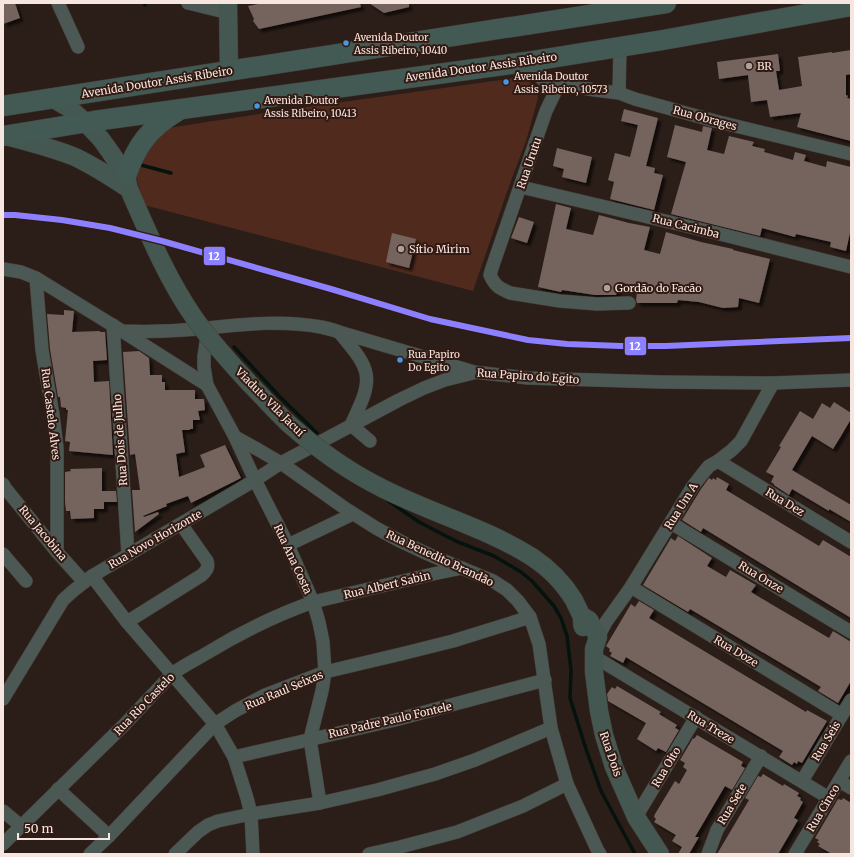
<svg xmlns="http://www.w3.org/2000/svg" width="854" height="857" font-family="Merriweather,serif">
  <defs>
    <filter id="shadow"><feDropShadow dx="3.5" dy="3.5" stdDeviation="1" flood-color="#0009"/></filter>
  </defs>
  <rect width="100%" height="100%" fill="#2b1e19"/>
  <!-- green -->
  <path fill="#502a1d" d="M516,78L535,84L538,98L526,141L509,186L473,291L144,205L136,176L137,151L168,128L292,109Z"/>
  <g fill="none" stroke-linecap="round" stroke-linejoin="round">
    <!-- stream -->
    <g stroke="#04130e" stroke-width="3.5">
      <path d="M144,3L145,5"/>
      <path d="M141,165L171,173"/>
      <path d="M234,347L280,397L317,433"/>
      <path d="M387,500L419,522L440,533L458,542L494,556L521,572L532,581L554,606L561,618L567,636L571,670L570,698L586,749L601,791L635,854"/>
    </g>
  </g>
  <!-- building -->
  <g fill="#75635d" filter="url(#shadow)">
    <path d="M3,3H15L20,18L3,24Z"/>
    <path d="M263,3H360L361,7L259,29L253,21L254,19L248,6Z"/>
    <path d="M369,3H409V7L384,13Z"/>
    <path d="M851,50V74L846,75V95L848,96L847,98L851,99V141L797,127L801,113L770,117L767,100L751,102L748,75L719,79L717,62L778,54L780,71H776L779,90L802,86L798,57L832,52V53Z"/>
    <path d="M624,109L658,118L646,166L655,168L654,173L663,175L654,210L610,199L614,182L608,180L615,153L630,157L638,125L621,121Z"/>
    <path d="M675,125L702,132L703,126L712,128L707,150L724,154L729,136L754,142L752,146L765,149L764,152L793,160L795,152L806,155L804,161L826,167L827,161L851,167V228L846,251L830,247L831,242L796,234L795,237L762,228L760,236L671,214L686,162L667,157Z"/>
    <path d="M557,148L592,157L586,183L562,177L564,169L553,166Z"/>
    <path d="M556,204L571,208L566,229L593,235L599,215L629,223L650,227L644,250L660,254L666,232L701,242L733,249V250L770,259L759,303L739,298L738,307L723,308L699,302L678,300L677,303H637L636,300L637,292L638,287L620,282L616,295H595L562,290L561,292L538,287Z"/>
    <path d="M519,217L534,222L527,243L511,238Z"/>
    <path d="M392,233L416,239L409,268L386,262Z"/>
    <path d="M64,310L74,311L72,332L100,331V332H105L107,360L93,361L94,382L109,381L113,455L69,451L70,442L65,441L68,410H66V408L61,407L60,397H58L50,349L47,314L64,315Z"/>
    <path d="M139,351L149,358L150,375H162V382H165V390H195V399H204L205,410L198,411L200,420H193V429H190V430H182L185,452L176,454L179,477L205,467L200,455L225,445L241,478L191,503L188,496L166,504L167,506L143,516L144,517L158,512L159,514L135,532L132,490H140L135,454L130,455L123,352Z"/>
    <path d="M834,402L851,413V419L841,436L833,449L812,436L792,470L851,505V522L829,509V511L792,489L789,495L774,485V484L771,482L774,476L766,472L781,447L779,446L800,411L813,419L822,403L830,408Z"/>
    <path d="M102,468V491H116L117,502H104V509H94V518L71,519L70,511H66L65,502V472L71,471L70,469Z"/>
    <path d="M717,477L729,484L726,490L819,546L823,540L851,557V618L703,528L701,532L682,520L701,489L709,478L712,480L713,478L716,480Z"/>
    <path d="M678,536L712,558L707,566L726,577L730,570L756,585L751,592L771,604L829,638L833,631L851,642V681L838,703L818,691L821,687L690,609L688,612L643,585L671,538L675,541Z"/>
    <path d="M639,601L654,610L649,618L806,712L807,710L827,721L802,763L798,761L797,764L794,762L792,765L779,757L783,751L629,659L626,657L623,663L610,656L612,653L609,651L610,649L606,646L631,604L635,607Z"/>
    <path d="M617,686L661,712L659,714L677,725L675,728L679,730L666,752L658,748L656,751L637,739L646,723L608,701L607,694L612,687L615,689Z"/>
    <path d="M697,735L743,762L741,766L745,768L732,790L725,786L695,837H699L689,854H678L682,847L672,841L676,835L654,822L656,819L654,817L655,814L675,781L679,784L687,770L683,767L685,763L680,760L693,738L694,739Z"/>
    <path d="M763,774L783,786L784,784L799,793L797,796L801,798L800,800L803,802L794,818L798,820L778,854H717L749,800L745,798L758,776L761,777Z"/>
    <path d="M843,798L851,803V854H832L818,846L820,844L817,842L819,840L815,838L838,799L842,800Z"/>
  </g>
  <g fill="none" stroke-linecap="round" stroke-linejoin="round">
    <defs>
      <g id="street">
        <path d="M58,3L78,47"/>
        <path d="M188,3L229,13"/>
        <path d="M526,62L542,79H543L559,84L595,90L619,93L635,99L715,121L851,154"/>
        <path d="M559,84L546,111L492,268L490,275C495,286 499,288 510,293L560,301L597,304L629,303"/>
        <path d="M619,93L620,47"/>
        <path d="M521,187L716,233L851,267"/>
        <path d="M3,269L21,272L36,278L122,331C150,332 179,331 208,328C245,324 284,320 321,327C327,328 333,330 339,332L474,372L528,378L661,382L773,383L851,380"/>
        <path d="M36,278L42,350L53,415L57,448V552"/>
        <path d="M113,325L128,554"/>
        <path d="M208,330L204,356V367L207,385L235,437L255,480L288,545L313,602L319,622L323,642L325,672L322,691L310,739L320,803"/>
        <path d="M122,331L207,385"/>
        <path d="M339,332C373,372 374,377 351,425"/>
        <path d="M351,425L370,441"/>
        <path d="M235,437L257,449L281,463L346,509L376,528L400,541L430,555L493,581L507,590L518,601L530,617L539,644L551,728L567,784L597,849L600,854"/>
        <path d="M718,461L851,542"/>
        <path d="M3,484L6,489L57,552L84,582"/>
        <path d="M671,523L851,632"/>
        <path d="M288,545L353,514"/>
        <path d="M3,554L26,581"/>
        <path d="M92,576L127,622L215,724L234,757L247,798L251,814L253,854"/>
        <path d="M631,587L842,715"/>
        <path d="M127,622L202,575C207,570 209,567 207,561L181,524"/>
        <path d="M598,637L606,622L631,587L693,486L704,472L709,466L718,461L732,450L741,441L773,383"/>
        <path d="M593,656L829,798"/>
        <path d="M3,699L63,600L73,591L92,576L255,480L281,463L399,400L424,388L445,380L473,373"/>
        <path d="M234,757L395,720L545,680"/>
        <path d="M802,781L851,700"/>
        <path d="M839,781L851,788"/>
        <path d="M58,789L109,836"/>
        <path d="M3,811L21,826"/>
        <path d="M636,817L696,717"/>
        <path d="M3,844L125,724L172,674C183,666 195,660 207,653C240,633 276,615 313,602L433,574L462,568"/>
        <path d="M90,854L109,836L215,724L235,711L265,695L325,672L401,654L453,641L530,617"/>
        <path d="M175,854L198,832L208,825L218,821L251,814L320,803L377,790L435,774L475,760L551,728"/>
        <path d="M369,854L400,847L457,832L523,806L567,784"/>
        <path d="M708,854L717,830L761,756"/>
        <path d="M795,854L851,761"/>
      </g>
      <g id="secondary">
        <path d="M228,3L229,71"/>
        <path d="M52,98L69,108L85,122L101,139L111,153L126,176L129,189L135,203"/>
        <path d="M6,136C29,142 53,148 75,157C94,166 111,177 129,189"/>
        <path d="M532,557C550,569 562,581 574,600C576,605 579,610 581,615C583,619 581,623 583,627"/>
        <path d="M582,616L589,620L598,637L594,649V672L599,711L604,735L614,767L636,817L660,854"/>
      </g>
      <g id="primary">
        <path d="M3,106L666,3"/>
        <path d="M3,136L94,121L526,62L663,40L851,6"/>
        <path d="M126,176C136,146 150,127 178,111"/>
      </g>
    </defs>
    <!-- street casing -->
    <use href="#street" stroke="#463b37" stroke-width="14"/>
    <!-- secondary casing -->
    <use href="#secondary" stroke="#463b37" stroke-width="19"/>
    <!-- primary casing -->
    <use href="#primary" stroke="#463b37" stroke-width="21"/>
    <!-- street -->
    <use href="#street" stroke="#4c5853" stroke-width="13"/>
    <!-- secondary -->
    <use href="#secondary" stroke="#445751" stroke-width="18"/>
    <!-- primary -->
    <use href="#primary" stroke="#425a53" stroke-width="20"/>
    <defs>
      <path id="secondary-bridge" d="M135,203C152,242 169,281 193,316C210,341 229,361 249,383C263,397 275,411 289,424C315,447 345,469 376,485C426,512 483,526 532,557"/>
    </defs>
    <!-- secondary-bridge casing -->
    <use href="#secondary-bridge" stroke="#463b37" stroke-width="19" stroke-linecap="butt"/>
    <!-- secondary-bridge -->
    <use href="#secondary-bridge" stroke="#445751" stroke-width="18"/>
    <defs>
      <path id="rail-1" d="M3,215H15L62,220L110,228L162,241L331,289L430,319L528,340L567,344L621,346H666L851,338"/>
    </defs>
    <!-- rail-1 casing -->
    <use href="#rail-1" stroke="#321a12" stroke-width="9"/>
    <!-- rail-1 -->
    <use href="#rail-1" stroke="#8b80ff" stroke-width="6"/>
  </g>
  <!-- markers -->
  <g fill="#4699e1" stroke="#321a12" stroke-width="1.5">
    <circle cx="346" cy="43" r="3.5"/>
    <circle cx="506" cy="82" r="3.5"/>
    <circle cx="257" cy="106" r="3.5"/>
    <circle cx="400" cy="360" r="3.5"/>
  </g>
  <g fill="#b0a09a" stroke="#321a12" stroke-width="1.5">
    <circle cx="749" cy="66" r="4"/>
    <circle cx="401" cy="249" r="4"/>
    <circle cx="607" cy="288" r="4"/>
  </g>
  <g text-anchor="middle" stroke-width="4" stroke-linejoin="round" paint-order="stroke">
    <!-- bus labels -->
    <g font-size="10" fill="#f7e6e0" stroke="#321a12" text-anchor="start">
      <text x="354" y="41">Avenida Doutor<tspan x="354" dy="13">Assis Ribeiro, 10410</tspan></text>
      <text x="514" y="80">Avenida Doutor<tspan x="514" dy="13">Assis Ribeiro, 10573</tspan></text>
      <text x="264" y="104">Avenida Doutor<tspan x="264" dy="13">Assis Ribeiro, 10413</tspan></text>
      <text x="408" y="358">Rua Papiro<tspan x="408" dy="13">Do Egito</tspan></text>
    </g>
    <!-- poi labels -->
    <g font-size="11" fill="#f7e6e0" stroke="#321a12" text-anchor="start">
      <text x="757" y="70">BR</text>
      <text x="409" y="253">Sítio Mirim</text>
      <text x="615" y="292">Gordão do Facão</text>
    </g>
    <!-- street labels -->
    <g font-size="11" fill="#f7e6e0" stroke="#321a12">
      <text transform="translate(481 67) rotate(-8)" y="4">Avenida Doutor Assis Ribeiro</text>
      <text transform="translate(157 82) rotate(-9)" y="4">Avenida Doutor Assis Ribeiro</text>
      <text transform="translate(705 118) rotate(15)" y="4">Rua Obrages</text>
      <text transform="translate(529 163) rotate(-71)" y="4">Rua Urutu</text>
      <text transform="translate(686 226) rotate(14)" y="4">Rua Cacimba</text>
      <text transform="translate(528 376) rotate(4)" y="4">Rua Papiro do Egito</text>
      <text transform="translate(270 402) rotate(45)" y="4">Viaduto Vila Jacuí</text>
      <text transform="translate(51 414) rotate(83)" y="4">Rua Castelo Alves</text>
      <text transform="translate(120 440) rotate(-94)" y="4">Rua Dois de Julho</text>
      <text transform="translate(785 502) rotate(31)" y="4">Rua Dez</text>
      <text transform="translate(681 506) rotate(-58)" y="4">Rua Um A</text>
      <text transform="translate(43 533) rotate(50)" y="4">Rua Jacobina</text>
      <text transform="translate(155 539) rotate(-30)" y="4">Rua Novo Horizonte</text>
      <text transform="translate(440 558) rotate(25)" y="4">Rua Benedito Brandão</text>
      <text transform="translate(293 559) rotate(65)" y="4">Rua Ana Costa</text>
      <text transform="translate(761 577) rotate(31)" y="4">Rua Onze</text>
      <text transform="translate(387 585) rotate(-13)" y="4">Rua Albert Sabin</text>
      <text transform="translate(736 651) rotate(31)" y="4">Rua Doze</text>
      <text transform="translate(284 690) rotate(-23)" y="4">Rua Raul Seixas</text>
      <text transform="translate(144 704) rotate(-46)" y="4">Rua Rio Castelo</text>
      <text transform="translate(390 720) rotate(-13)" y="4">Rua Padre Paulo Fontele</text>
      <text transform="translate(711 727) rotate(31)" y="4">Rua Treze</text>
      <text transform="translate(826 741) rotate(-59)" y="4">Rua Seis</text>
      <text transform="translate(611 754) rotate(71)" y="4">Rua Dois</text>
      <text transform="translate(666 767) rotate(-59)" y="4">Rua Oito</text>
      <text transform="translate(732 804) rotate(-59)" y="4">Rua Sete</text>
      <text transform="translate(823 808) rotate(-59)" y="4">Rua Cinco</text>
    </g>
  </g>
  <g stroke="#321a12" stroke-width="1.5">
    <rect x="203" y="246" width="23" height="20" rx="4" fill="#8b80ff"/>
    <rect x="624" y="336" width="23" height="20" rx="4" fill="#8b80ff"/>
  </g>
  <g font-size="11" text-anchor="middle" font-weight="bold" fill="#fff">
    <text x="214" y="260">12</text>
    <text x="635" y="350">12</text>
  </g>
  <!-- border -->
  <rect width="854" height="857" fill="none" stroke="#f7e6e0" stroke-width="8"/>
  <!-- scale -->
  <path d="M18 833v6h91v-6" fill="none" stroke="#f7e6e0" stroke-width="2"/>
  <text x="24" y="833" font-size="12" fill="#f7e6e0" stroke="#321a12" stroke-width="3" paint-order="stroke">50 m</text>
</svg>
